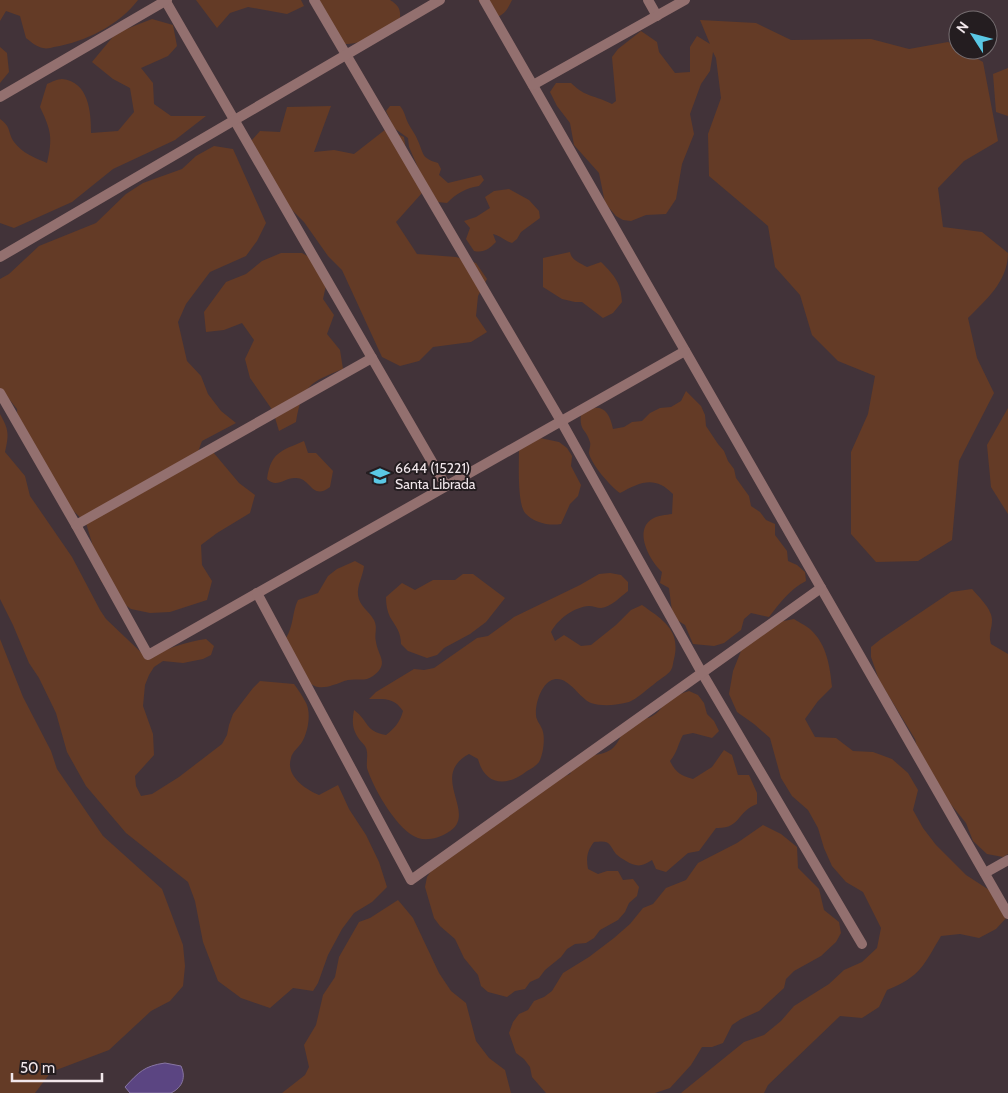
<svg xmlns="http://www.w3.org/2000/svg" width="1008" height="1093" font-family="Cabin,sans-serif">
  <rect width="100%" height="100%" fill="#423339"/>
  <!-- green -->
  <g fill="#643b26">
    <path d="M0,0H138C119,25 85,42 54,47C51,48 46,49 43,48C37,47 31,42 26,38L20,16L6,11L0,21Z"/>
    <path d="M196,0H301L304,6L287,14L248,7L230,13L217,28Z"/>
    <path d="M317,0H390C398,5 401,9 400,18C380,32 367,45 341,44Z"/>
    <path d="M478,0H512C508,8 505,15 496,17Z"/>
    <path d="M152,19L173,25L177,46L168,56L141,68L153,83L154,104L171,116H206L175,140L113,169L72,202L14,228L0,223V119C12,128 7,131 14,142C22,153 35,158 47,163C53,138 51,130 40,107L47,84C51,82 58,79 62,79C89,82 91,112 91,133L118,131L134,112L130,88L113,79L92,62L116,33Z"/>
    <path d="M700,20L756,23L791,40L871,39L909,49L948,42L958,47V50H962L983,62L998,141L964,161L938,188L943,227L982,232L1008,253C1008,281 986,300 968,318L977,358L994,393L959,461L952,540L918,561L876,562L851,534V452L868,414L875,376L838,361L812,335L800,295L775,267L768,226L709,176L708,134L721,98L716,58L713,52L710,71L701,84L690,114L694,134L682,164L676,199L666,214L646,215L631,221L623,220L616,216L605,203L599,173L574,145L570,123L557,106L550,92L556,83H571C586,98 595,95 612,104L616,101L612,57L618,49L641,31L657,42L659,52L675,73L690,72V47L697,36L710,44Z"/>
    <path d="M0,47L7,53L9,72L0,83Z"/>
    <path d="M1008,68V116L996,112L993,74Z"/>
    <path d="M331,106L314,152L334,150L354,154L386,129L404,137L407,157L422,193L396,222L417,254L456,257L476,263L487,279L478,296L476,316L487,332L471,342L433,347L419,361L400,366L382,357L342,270L328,256L304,222L277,195L251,141L260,131L280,132L287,107Z"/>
    <path d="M390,106H400C405,112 405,117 408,123C411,129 416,135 418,141C424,154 421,158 438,163L441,169L439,175L448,183L481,175L484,180L479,186C465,188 456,194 447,203L437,202L433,200L432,191L427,188L409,147L408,138L394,128L386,111Z"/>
    <path d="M214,146L233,149L266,223L257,241L246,256L210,272L186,304L178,322L187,361L201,376L208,394L221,411L236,423L202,441L195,460L213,452L239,483L255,495L250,513L217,533L201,545L202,565L212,581L207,600L170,612L150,613L131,609L114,597L101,581L93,563L92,543L86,523L58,496L18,429L17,409L5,394L0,393V279L9,274L39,246L96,223L126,194L143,183L182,169L196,156Z"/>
    <path d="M509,189L529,200L539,211L540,218L521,232L517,239L512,243C505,241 501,236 493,234L496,242C489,249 484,253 474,251L466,239L470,228L464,221L476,217L490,208L485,197L494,191Z"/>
    <path d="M570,252C571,260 580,263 587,267L601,262C615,276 621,283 622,302L613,313L603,318L582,302H575L562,299L543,287V258Z"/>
    <path d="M281,253H302L320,263L327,281L323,299L334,315L327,334L340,350L343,369C310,382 302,386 296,422L279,431L273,411L250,378L245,359L254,340L242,323L224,330L206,332L204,312L226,282L246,274L262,261Z"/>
    <path d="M686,391L701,406L705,415L706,426L718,444L724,451L728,461L734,469L736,478L749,496L751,506L760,512L766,520L775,524V535L787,551L788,561L797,565L805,572L806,581C790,589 780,603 769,617L751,613L744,619L741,630L724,643L714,646L693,644L685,625L677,620L672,611L669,588L660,583L662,572C650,561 633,531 652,519C658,515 666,515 672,514L673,494C655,475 640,482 620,493C611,487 591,464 589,453C589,450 591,445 590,442C586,428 579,432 581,413C600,402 609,409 613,429L624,427L632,422L642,421L650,413L660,408L671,407L681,401Z"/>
    <path d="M1008,408V514L991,487L987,445Z"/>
    <path d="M0,414C9,430 9,434 5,452L25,476L30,496L72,557L100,610L106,619L147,658C166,649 185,642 206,639L214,646L211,655L203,659L183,663L163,661L154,667L149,675L145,685L143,706L153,734L154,755L135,776L136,786L141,796L152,794L179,777L222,744L227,735L229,725L233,714L253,688L260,681L294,684C298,690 302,695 305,701C312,712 308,732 302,742C299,747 292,752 291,758C285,776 306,790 319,795L338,785L349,809L366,835L379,862L387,887L372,902L354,913L342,929L328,955L318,983L313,991L293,988L270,1008L241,998L218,981L203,942L195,901L188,882L126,833L86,786L67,752L56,713L39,678L29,663L13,625L0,599Z"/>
    <path d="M540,438L559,442L567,448L572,456L571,466L581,485L578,496L570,504L561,524C549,526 534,523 525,513C517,502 519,463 519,450Z"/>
    <path d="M304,441L308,453H316L333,471L330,487C312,501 311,478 296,478C285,477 277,489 267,479C271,452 281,451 304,441Z"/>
    <path d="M355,561L364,566C363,576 357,585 358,595C359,606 369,611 374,620C378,628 374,634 376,642C378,656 390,664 373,676C365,682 357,678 348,680C343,681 338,684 333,685C325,688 315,689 309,682C303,676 291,647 286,638C294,625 292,612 298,600L318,593L328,576L337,569Z"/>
    <path d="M610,573L621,575L628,582V591C620,597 611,607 601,608C597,608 593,606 589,606C574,607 558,619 551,632L555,641L564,635L581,646L591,645L616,625L631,610L642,605C663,620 681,630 674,659C673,662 673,667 671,670C668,675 658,680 653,685C646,690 637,699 629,702C617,705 603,707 591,703C578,698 567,672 550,681C541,686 535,704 536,715C536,721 542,726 543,732C545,740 543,755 539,762C536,766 531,769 527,771C507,787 485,786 478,759L469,754C427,777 481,815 447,833C439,838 427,841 418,838C398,831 375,791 368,771C365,764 369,756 366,748C365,745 361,742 359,739C352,729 352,722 354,710C370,722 364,731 386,735C395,728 400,722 403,711C394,697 384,699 369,699L376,692L414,669L424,670L434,668L477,638L488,636L514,617L580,585L599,574Z"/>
    <path d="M463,574H473L505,598L486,622L470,634L444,648L437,655L427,658L408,651L401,644C401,632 396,627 390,617C387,611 386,604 386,597L402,583L415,590L433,580H455Z"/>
    <path d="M972,589C979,597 992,609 992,620C992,630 988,633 991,644L1008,654V854L1003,857L987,854L973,841L966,823L935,785L918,752L915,739L879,680L871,657V647L881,639L951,592Z"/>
    <path d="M794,619C800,623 807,626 811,630C827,645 830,667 832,687L818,701L805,719L815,737L836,738L853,751L873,752L892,759L908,773L918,790L913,810L923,828L936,845L966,875L1000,897L1008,916L996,929L979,938L960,934L941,936C923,966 921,976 887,990L879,1007L862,1018L840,1016L768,1085L764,1093H681L744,1042L764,1035L781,1021L794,1006L829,984L844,970L862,962L877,948L881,928L863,892L846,882L832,866L824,848L818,828L808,810L792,796L781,778L770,738L754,724L737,712L729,694L733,671L741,651L773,623Z"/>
    <path d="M0,639L23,697L51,751L57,769L103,836L162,889L183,945L185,966L183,986L170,1001L151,1011L109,1050L51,1072L35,1093H0Z"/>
    <path d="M689,691L698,695L704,703L707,714L714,721L719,731L712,738L693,733L683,735C678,744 677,753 670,761C675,772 681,776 693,779L712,767L724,750L732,755L738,775H749L757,793V804C737,811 741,829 716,828L699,851L688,853L666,872L656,869L652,860C642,867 636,867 626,861C623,859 619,857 616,854C608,843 611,840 594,842C587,851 586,858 588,869L598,874L607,871H618L623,880L633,879L639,887L637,896L629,903L625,912L618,920L600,930L594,938L586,943L575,944L567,949L561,957L545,970L539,978L530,982L525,989L515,991L507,997L488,992L481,986L478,975L464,958L455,939L440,926L434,918L425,887L427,877L433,868L553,781L570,774C582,746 598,762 614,747C621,740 623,727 632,722C639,718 648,720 654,715C661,711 664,702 670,698C676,695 683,693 689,691Z"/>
    <path d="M763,825L781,834L797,847L798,868L819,889L824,910L839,922L841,933L836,942L821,956L794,971L786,979L784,988L759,1011L741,1019L732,1025L723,1043L712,1047H702L691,1065L670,1088L655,1093H546L532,1077L530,1067L524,1059L516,1053L509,1033L513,1022L519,1014L528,1010L534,1001L544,997L552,991L563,973L589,957L614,938L630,924L643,908L653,904L666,888L686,880L698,863L737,843Z"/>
    <path d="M398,900L413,918L439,973L451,991L466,1003L476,1041L489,1058L505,1070L511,1093H282L305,1075L309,1067L304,1045L316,1025L323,995L335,977L339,957L359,922L370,918Z"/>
  </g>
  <!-- water -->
  <path fill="#5b4582" stroke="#8876a2" d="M165,1063L181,1066C186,1077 183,1087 171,1093H130L125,1087C139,1072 144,1066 165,1063Z"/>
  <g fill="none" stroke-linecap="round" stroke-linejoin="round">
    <!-- street -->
    <g stroke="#93706f" stroke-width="10">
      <path d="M165,0L446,486"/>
      <path d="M314,0L561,421L702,673L862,944"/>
      <path d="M484,0L1008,914"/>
      <path d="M648,0L657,16"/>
      <path d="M533,85L685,0"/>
      <path d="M0,97L167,0"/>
      <path d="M0,257L440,0"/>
      <path d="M0,393L76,525L148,655L685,351"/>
      <path d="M76,525L372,358"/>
      <path d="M257,593L411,880L821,588"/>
      <path d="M985,873L1008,860"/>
    </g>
  </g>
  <!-- icons -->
  <defs>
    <symbol id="school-bare" viewBox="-9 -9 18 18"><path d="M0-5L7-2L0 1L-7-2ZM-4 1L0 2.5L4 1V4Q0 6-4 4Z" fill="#5ac8e5" stroke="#241d20" stroke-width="2.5" paint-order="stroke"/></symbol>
  </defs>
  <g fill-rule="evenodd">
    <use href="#school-bare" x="366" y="462" width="28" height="28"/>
  </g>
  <g text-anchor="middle" stroke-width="4" stroke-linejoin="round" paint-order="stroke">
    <!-- poi labels -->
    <g font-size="14" fill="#f1e7eb" stroke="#241d20" text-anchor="start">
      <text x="395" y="473">6644 (15221)<tspan x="395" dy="16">Santa Librada</tspan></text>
    </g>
  </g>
  <!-- north arrow -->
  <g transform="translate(973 35) rotate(306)"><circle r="24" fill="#241d20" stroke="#766e71"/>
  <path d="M0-4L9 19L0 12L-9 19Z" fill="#5ac8e5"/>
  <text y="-8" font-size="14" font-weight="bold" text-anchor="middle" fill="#f1e7eb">N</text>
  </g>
  <!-- scale -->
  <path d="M12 1073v8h90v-8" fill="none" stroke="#f1e7eb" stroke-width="2.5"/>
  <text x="20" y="1073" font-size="15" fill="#f1e7eb" stroke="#241d20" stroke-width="4" paint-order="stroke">50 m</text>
</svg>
